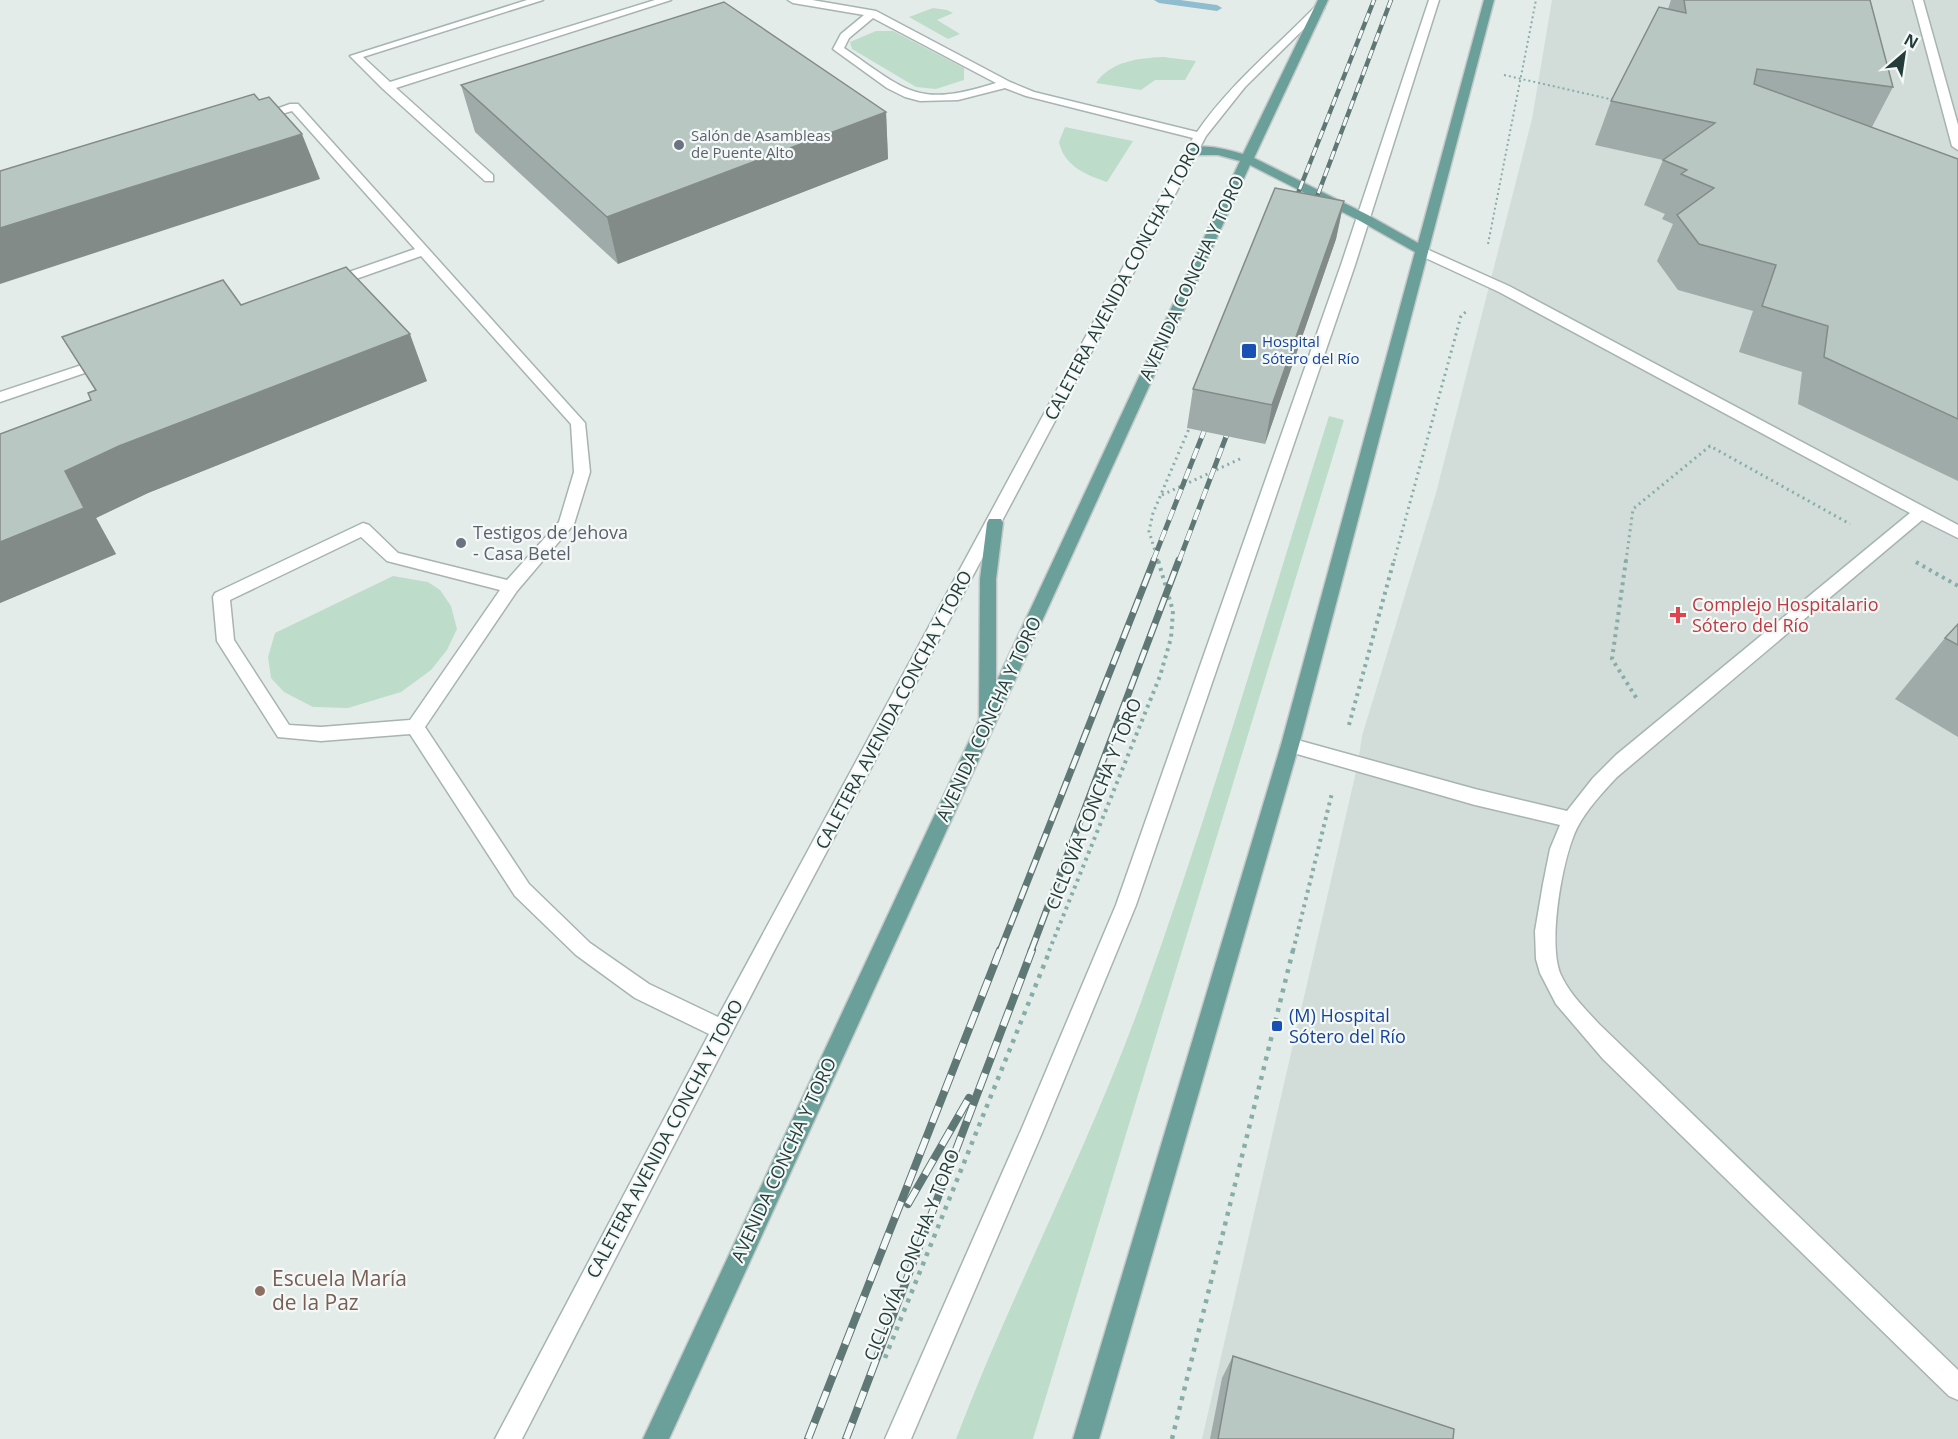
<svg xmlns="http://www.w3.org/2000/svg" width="1958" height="1439" font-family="'Open Sans',sans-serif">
  <rect width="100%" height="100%" fill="#e4ecea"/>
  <!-- built -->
  <path fill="#d2dcd9" d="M1552,0H1958V1439H1202L1358,763L1362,736L1436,493L1532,119Z"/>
  <!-- green -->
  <g fill="#bedcca">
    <path d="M933,8L947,10L953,13L937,20L960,34L948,39L909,17Z"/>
    <path d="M876,31H893L964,68V80L936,89L916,87L852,49L850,42Z"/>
    <path d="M1163,57L1196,61L1185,80H1155L1141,90L1096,83C1111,61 1139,58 1163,57Z"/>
    <path d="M1065,127L1133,141L1107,182C1086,175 1064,166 1059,142Z"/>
    <path d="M1329,416L1344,420L1033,1439H956C1012,1292 1086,1153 1140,1005C1210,812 1267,612 1329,416Z"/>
    <path d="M393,576L428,582L440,590L451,606L457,629L447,650L431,670L401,692L348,708L313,707L284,692L271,678L268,657L275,633Z"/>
  </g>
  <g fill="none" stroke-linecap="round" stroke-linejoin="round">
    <!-- stream -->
    <path fill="#8fbcce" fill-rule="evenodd" d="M1154,0H1180L1217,5L1222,8L1217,11L1159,3Z"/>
    <defs>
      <g id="minor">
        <path d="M527,0H543L363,57L390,82L655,0H671L396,88L493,175V181H485L383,89L350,56Z"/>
        <path d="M788,0H812L876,11L1010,82L1034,92L1197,132C1230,84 1275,48 1315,7L1324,9L1245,87L1206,136L774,951L522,1439H495L709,1034L635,998L576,955L515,896L410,734L321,741L278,737L217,641L213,597L215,593L363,523L369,525L398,553L507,580L559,522L574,472L571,424L421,256L336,286H326L324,283L326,280L415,249L292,111L257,121L251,118L290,104H298L585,423L590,472L574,524L517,591L425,727L529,884L590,943L649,984L718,1017L1193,138L1026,96L1005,88L958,100L920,101L905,97L887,88L833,49L841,34L864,15L793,3ZM873,18L996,83C917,108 908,92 844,48L849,38ZM361,537L387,561L500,590L410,720L321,727L289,725L234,640L230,600Z"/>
        <path d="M1429,0H1439L1355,265L1136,905L1042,1133L911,1439H885L1022,1128L1116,905L1341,265Z"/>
        <path d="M1913,0H1923L1958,125V150L1952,146Z"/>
        <path d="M1422,247L1509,286L1958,525V538L1922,520L1617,777C1602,793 1587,809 1577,828C1562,859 1548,941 1560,973C1568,992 1585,1009 1599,1024L1958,1370V1400L1949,1396L1603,1059L1556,1004L1540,973L1536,959L1535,931L1543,884L1550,849L1560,825L1475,805L1290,752L1284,750L1281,745L1284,740L1290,738L1475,789L1567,811L1593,778L1616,755L1910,513L1499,292L1417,254L1415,251L1417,248Z"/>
        <path d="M103,358L108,359L110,362L108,365L0,402V392Z"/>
      </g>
      <path id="major" d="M1318,0H1328L1254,158L1368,215L1418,243L1484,0H1494L1299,745L1099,1439H1073L1281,745L1415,252L1360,221L1250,165L669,1439H643L979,720L980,579L987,523L989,519H1001L1003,523L996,579V683L1240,161L1218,155H1192L1186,151C1198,141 1229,150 1243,154Z"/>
    </defs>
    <!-- minor casing -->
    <use href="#minor" stroke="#a7b4b2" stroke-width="3"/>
    <!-- major casing -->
    <use href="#major" stroke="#c2c9c8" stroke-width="3"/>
    <!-- path-far3 -->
    <g stroke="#86aea7" stroke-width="2" stroke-dasharray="2 3" stroke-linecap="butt">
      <path d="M1504,75L1614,100"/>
      <path d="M1488,244L1536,0"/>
    </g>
    <!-- path-far2 -->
    <g stroke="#86aea7" stroke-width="3" stroke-dasharray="2 4" stroke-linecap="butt">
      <path d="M1162,495L1242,458"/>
      <path d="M1158,561L1149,531L1153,513L1191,424"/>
      <path d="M1394,561L1461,316L1468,310"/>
      <path d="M1626,561L1633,509L1710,446L1850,524"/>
    </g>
    <!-- path-far1 -->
    <g stroke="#86aea7" stroke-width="4" stroke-dasharray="3 4.5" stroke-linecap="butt">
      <path d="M1626,560L1612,659L1637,699"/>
      <path d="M1916,562L1958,586"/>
      <path d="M1349,725L1394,560"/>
      <path d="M1049,951L1160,676L1171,638L1173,611L1158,560"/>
      <path d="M1293,951L1332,793"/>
    </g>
    <!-- path -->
    <g stroke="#86aea7" stroke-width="4.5" stroke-dasharray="4 6" stroke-linecap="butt">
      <path d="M885,1358L1050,950"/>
      <path d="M1172,1439L1293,950"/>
    </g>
    <!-- minor -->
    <use href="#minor" fill="#fff" fill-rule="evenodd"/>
    <!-- major -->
    <use href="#major" fill="#6b9f99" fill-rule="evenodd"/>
    <defs>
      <g id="rail-far3">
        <path d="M1293,206L1374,0"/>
        <path d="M1312,210L1391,0"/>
      </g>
      <g id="rail-far2">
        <path d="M1153,561L1210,416"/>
        <path d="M1179,561L1232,421"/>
      </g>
      <g id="rail-far1">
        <path d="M1000,951L1154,560"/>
        <path d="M1031,951L1179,560"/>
      </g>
      <g id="rail">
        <path d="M908,1204L969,1098"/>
        <path d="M808,1439L1000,950"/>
        <path d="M846,1439L1032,950"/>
      </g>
    </defs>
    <!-- rail-far3 casing -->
    <use href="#rail-far3" stroke="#5f7875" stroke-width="4.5"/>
    <!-- rail-far2 casing -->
    <use href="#rail-far2" stroke="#5f7875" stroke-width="5"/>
    <!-- rail-far1 casing -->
    <use href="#rail-far1" stroke="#5f7875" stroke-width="7"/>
    <!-- rail casing -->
    <use href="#rail" stroke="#5f7875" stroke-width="8"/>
    <!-- rail-far3 -->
    <use href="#rail-far3" stroke="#f4f9f7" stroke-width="3" stroke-dasharray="9" stroke-linecap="butt"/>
    <!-- rail-far2 -->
    <use href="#rail-far2" stroke="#f4f9f7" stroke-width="4" stroke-dasharray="11" stroke-linecap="butt"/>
    <!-- rail-far1 -->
    <use href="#rail-far1" stroke="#f4f9f7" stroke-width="4.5" stroke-dasharray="14" stroke-linecap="butt"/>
    <!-- rail -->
    <use href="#rail" stroke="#f4f9f7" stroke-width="6" stroke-dasharray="17" stroke-linecap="butt"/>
  </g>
  <!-- wall -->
  <g fill="#9faba8">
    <path d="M1671,0H1870L1893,87L1872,127L1958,159V481L1798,404L1802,372L1739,352L1753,311L1678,290L1657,261L1673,224L1662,219L1665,214L1644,205L1663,160L1595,145L1611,101L1668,9Z"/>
    <path d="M461,85L886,112L888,159L618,264L475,132Z"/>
    <path d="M1344,201L1336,239L1265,444L1187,428L1193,389Z"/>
    <path d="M241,305L427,381L148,493L96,518L116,554L0,603V434L91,400L95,390L62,337Z"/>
    <path d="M1958,624V737L1895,699L1945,638Z"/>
    <path d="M1233,1356L1453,1439H1210L1222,1378Z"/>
  </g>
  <!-- shaded-wall -->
  <g fill="#828b88">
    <path d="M886,112L888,159L618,264L607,217Z"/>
    <path d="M302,134L320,179L0,284V228Z"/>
    <path d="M1344,201L1336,239L1265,444L1272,405Z"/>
    <path d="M410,334L427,381L148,493L96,518L116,554L0,603V542L65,471L119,446Z"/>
  </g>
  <!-- building -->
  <g fill="#b9c7c3" stroke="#828b88" stroke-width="1.5">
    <path d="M1684,0H1870L1893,87L1757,69L1754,84L1958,159V419L1824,357L1828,326L1762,306L1776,265L1699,244L1677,215L1714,188L1681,174L1687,170L1663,160L1715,123L1611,101L1659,7L1686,13Z"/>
    <path d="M724,2L886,112L607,217L461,85Z"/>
    <path d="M254,94L259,100L269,97L302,134L0,228V171Z"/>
    <path d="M1275,188L1344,201L1272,405L1193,389Z"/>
    <path d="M346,267L410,334L119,446L65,471L84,508L0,542V434L91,400L88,393L96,390L62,337L223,280L241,305Z"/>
    <path d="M1958,624V645L1945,638Z"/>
    <path d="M1233,1356L1454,1429L1453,1439H1218Z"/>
  </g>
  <!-- markers -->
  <g fill="#6b7280" stroke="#f4f9f7" stroke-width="2">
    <circle cx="679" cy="145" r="6"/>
    <circle cx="461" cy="543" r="6"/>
  </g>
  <g fill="#1a4fb4" stroke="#f4f9f7" stroke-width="2">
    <rect x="1241" y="343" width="16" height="16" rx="3"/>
    <rect x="1271" y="1020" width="12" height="12" rx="3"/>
  </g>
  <path fill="#e0444e" stroke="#f4f9f7" stroke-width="2" d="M1675 606h6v6h6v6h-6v6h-6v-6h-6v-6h6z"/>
  <circle fill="#8d6e63" stroke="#f4f9f7" stroke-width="2" cx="260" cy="1291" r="6"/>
  <g text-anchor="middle" stroke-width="4.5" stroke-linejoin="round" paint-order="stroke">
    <!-- far-worship labels -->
    <g font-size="15" fill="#5b616d" stroke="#f4f9f7" text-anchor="start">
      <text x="691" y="141">Salón de Asambleas<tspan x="691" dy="17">de Puente Alto</tspan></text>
    </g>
    <!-- far-transit labels -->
    <g font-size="15" fill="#164399" stroke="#f4f9f7" text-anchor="start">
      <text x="1262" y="347">Hospital<tspan x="1262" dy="17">Sótero del Río</tspan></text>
    </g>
    <!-- street labels -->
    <g font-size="18" fill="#243d3a" stroke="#f4f9f7">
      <text transform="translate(1192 278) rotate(-65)" y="6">AVENIDA CONCHA Y TORO</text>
      <text transform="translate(1123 281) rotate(-62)" y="6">CALETERA AVENIDA CONCHA Y TORO</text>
      <text transform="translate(894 710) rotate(-62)" y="6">CALETERA AVENIDA CONCHA Y TORO</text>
      <text transform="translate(989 719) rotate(-65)" y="6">AVENIDA CONCHA Y TORO</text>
      <text transform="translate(1094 804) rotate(-68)" y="6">CICLOVÍA CONCHA Y TORO</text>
      <text transform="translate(665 1139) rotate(-62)" y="6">CALETERA AVENIDA CONCHA Y TORO</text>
      <text transform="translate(784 1160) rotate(-65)" y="6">AVENIDA CONCHA Y TORO</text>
      <text transform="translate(912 1255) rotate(-68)" y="6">CICLOVÍA CONCHA Y TORO</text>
    </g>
    <!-- worship labels -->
    <g font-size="18" fill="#5b616d" stroke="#f4f9f7" text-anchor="start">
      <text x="473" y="539">Testigos de Jehova<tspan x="473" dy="21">- Casa Betel</tspan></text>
    </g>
    <!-- health labels -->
    <g font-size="18" fill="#be3a42" stroke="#f4f9f7" text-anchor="start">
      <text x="1692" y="611">Complejo Hospitalario<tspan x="1692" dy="21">Sótero del Río</tspan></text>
    </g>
    <!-- transit labels -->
    <g font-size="18" fill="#164399" stroke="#f4f9f7" text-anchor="start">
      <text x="1289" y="1022">(M) Hospital<tspan x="1289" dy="21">Sótero del Río</tspan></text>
    </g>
    <!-- near-education labels -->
    <g font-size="21" fill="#785e54" stroke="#f4f9f7" text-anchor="start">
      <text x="272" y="1286">Escuela María<tspan x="272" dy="24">de la Paz</tspan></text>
    </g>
  </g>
  <!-- north arrow -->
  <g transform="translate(1904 54) rotate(29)" stroke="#f4f9f7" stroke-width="4.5" paint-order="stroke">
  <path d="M0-4.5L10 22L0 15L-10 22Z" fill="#243d3a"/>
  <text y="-9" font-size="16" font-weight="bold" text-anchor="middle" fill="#243d3a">N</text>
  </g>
</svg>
